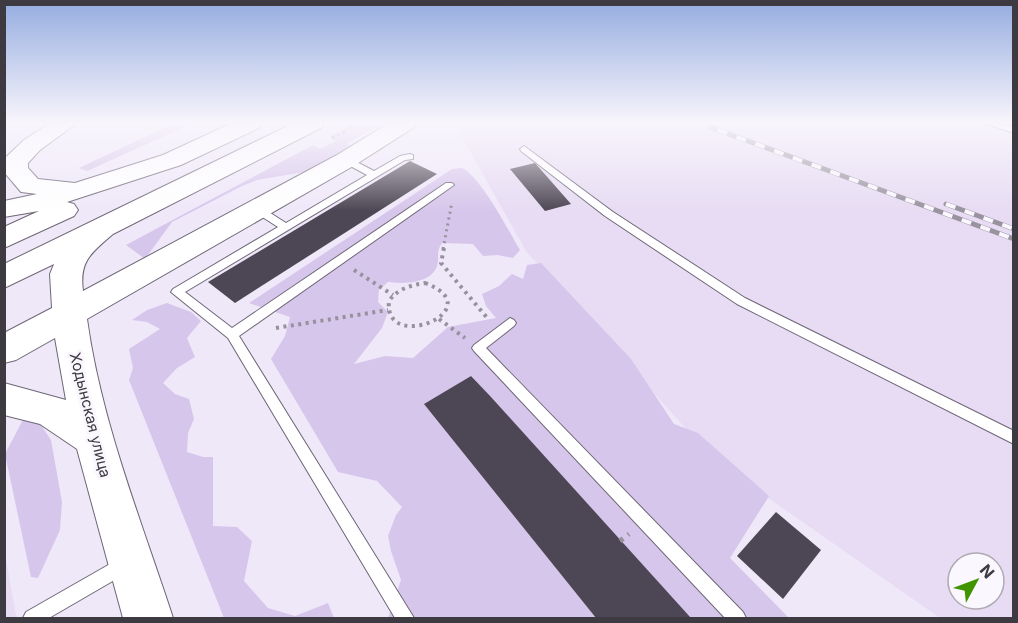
<svg xmlns="http://www.w3.org/2000/svg" width="1018" height="623" font-family="Inter,sans-serif">
  <rect width="100%" height="100%" fill="#efe8f9"/>
  <!-- built -->
  <g fill="#e7dcf3" fill-rule="evenodd">
    <path d="M454,123H1013V618H940L714,460L526,251ZM958,563H994V599H958Z"/>
    <path d="M4,548L15,610L17,618H5Z"/>
  </g>
  <!-- green -->
  <g fill="#d7c6eb">
    <path d="M174,123H194L87,171L79,168Z"/>
    <path d="M354,123H383L346,144L351,147L304,172L257,180L242,186L172,222L145,259L126,245L313,145L320,149L336,141L330,136Z"/>
    <path d="M462,168C481,177 508,230 520,250L513,258L498,255L483,256L473,244L442,243C435,254 440,256 437,266C431,284 403,284 388,282L379,290L378,302L388,312L382,328L354,364L385,356L413,358L448,327L496,318L486,306L482,294L499,286L512,274L523,279L527,265L541,263L631,359L674,424L698,433L769,496L730,558L789,618H691L471,376L425,404L596,618H388L401,580L391,551L388,536L396,515L402,507L377,481L338,472L271,359L285,336L290,317L249,303L452,169Z"/>
    <path d="M167,303L191,312L201,321L187,338L195,357L177,368L163,383L175,394L189,399L194,419L188,433L187,452L203,457H213V526L237,527L252,541L244,581L268,608L295,616L328,603L334,618H224L129,380L133,368L129,349L160,329L147,322L132,320L147,310Z"/>
    <path d="M25,416L39,422L51,440L62,502L60,530L38,578L31,577L5,454Z"/>
  </g>
  <!-- building -->
  <g fill="#4d4654">
    <path d="M410,161L437,174L235,303L208,282Z"/>
    <path d="M535,163L571,204L545,211L510,169Z"/>
    <path d="M471,376L491,397L691,618H596L424,404Z"/>
    <path d="M776,512L821,550L783,599L737,556Z"/>
  </g>
  <g fill="none" stroke-linecap="round" stroke-linejoin="round">
    <defs>
      <g id="lane">
        <path d="M984,123H998L1014,128V133Z"/>
        <path d="M524,146L613,212L745,298L1014,431V444L737,304L605,216L521,151L520,149Z"/>
        <path d="M410,154L413,155V159L405,160L185,292L232,328L446,183H452L454,185L239,336L414,618H395L228,338L171,292L173,289L278,227L253,211V207H261L286,223L367,175L343,162V158H349L374,171L400,156Z"/>
        <path d="M510,318L514,320L516,323L514,326L486,348L743,612L746,618H725L474,351L472,348L474,345Z"/>
        <path d="M124,556L130,559L133,565L130,571L49,618H23L26,612Z"/>
      </g>
      <g id="secondary">
        <path d="M50,123H77L40,150L28,163V168L38,179L75,183L163,155L232,123H262L259,128L181,165L67,202L74,204L78,210L74,216L4,248V227L39,211L4,217V201L37,194L21,192L4,172V159L24,140Z"/>
        <path d="M294,123H324L321,128L113,234C91,253 79,261 83,291L337,155L389,123H416L413,128L355,165L87,319C101,421 141,520 173,618H123L77,449L40,424L4,415V383L66,400L55,338L16,360L4,363V333L52,308L50,274L54,264L4,288V264Z"/>
      </g>
    </defs>
    <!-- lane casing -->
    <use href="#lane" stroke="#6e6776" stroke-width="2"/>
    <!-- secondary casing -->
    <use href="#secondary" stroke="#6e6776" stroke-width="2"/>
    <!-- path-far2 -->
    <g stroke="#96919d" stroke-width="3" stroke-dasharray="2 4" stroke-linecap="butt">
      <path d="M332,138L345,132"/>
      <path d="M443,249L452,202"/>
    </g>
    <!-- path-far1 -->
    <g stroke="#96919d" stroke-width="4" stroke-dasharray="3 4.5" stroke-linecap="butt">
      <path d="M444,248L441,263L489,320"/>
      <path d="M354,270L393,295"/>
      <path d="M425,283C494,309 383,355 389,301C397,289 411,285 425,283Z"/>
      <path d="M439,319L465,338"/>
      <path d="M276,328L388,310"/>
    </g>
    <!-- path -->
    <path stroke="#96919d" stroke-width="5" stroke-dasharray="4 6" stroke-linecap="butt" d="M620,541L629,534"/>
    <!-- lane -->
    <use href="#lane" fill="#fff" fill-rule="evenodd"/>
    <!-- secondary -->
    <use href="#secondary" fill="#fff" fill-rule="evenodd"/>
    <defs>
      <g id="rail">
        <path d="M699,123L1014,239"/>
        <path d="M946,204L1014,229"/>
      </g>
    </defs>
    <!-- rail casing -->
    <use href="#rail" stroke="#98939f" stroke-width="5"/>
    <!-- rail -->
    <use href="#rail" stroke="#faf7fe" stroke-width="4" stroke-dasharray="10" stroke-linecap="butt"/>
  </g>
  <!-- sky -->
  <linearGradient id="sky" x2="0" y2="1"><stop stop-color="#95ace0"/><stop offset="0.58" stop-color="#f8f5fc"/><stop offset="1" stop-color="#f8f5fc" stop-opacity="0"/></linearGradient>
  <rect width="1018" height="211" fill="url(#sky)"/>
  <g text-anchor="middle" stroke-width="6" stroke-linejoin="round" paint-order="stroke">
    <!-- street labels -->
    <g font-size="15" fill="#3d3a41" stroke="#faf7fe">
      <text transform="translate(90 415) rotate(76)" y="5">Ходынская улица</text>
    </g>
  </g>
  <!-- border -->
  <rect width="1018" height="623" fill="none" stroke="#3d3a41" stroke-width="12"/>
  <!-- north arrow -->
  <g transform="translate(976 581) rotate(49)"><circle r="28" fill="#faf7fe" stroke="#aeabb2" stroke-width="1.5"/>
  <path d="M0-4.5L10 22L0 15L-10 22Z" fill="#409400"/>
  <text y="-9" font-size="16" font-weight="bold" text-anchor="middle" fill="#3d3a41">N</text>
  </g>
</svg>
